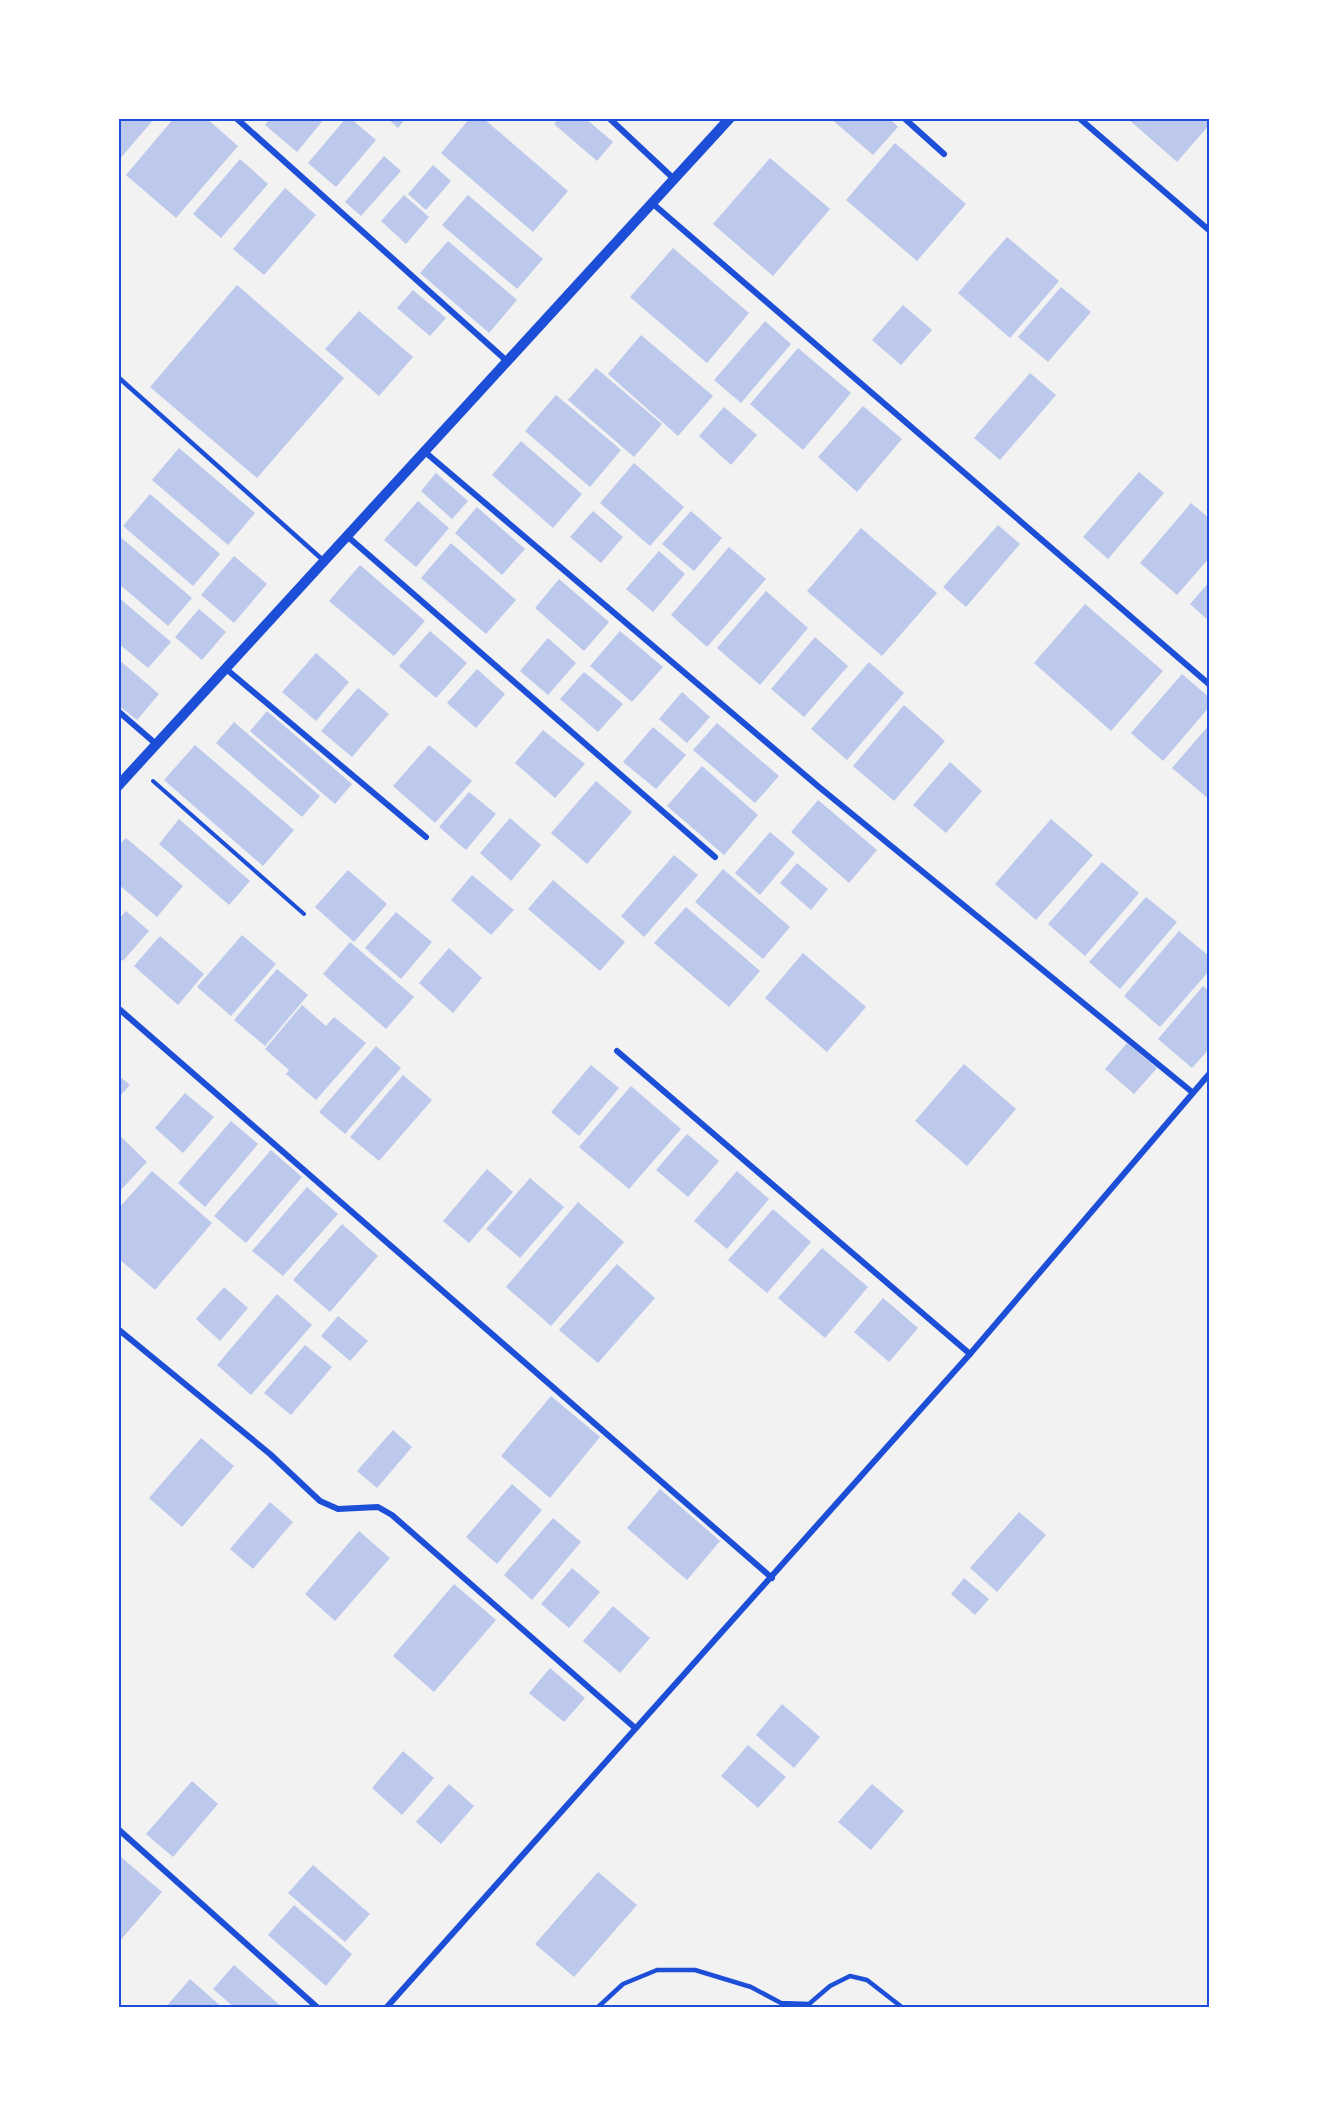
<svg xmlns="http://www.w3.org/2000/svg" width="1328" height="2126" font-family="Bitter,serif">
  <rect width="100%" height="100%" fill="#f2f2f2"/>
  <!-- building -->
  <g fill="#bdc9ec">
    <path d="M118,118H155L118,161Z"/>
    <path d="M174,118H206L238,146L176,218L126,175Z"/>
    <path d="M270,118H325L297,152L265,125Z"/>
    <path d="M346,118H350L376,140L336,187L308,163Z"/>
    <path d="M387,118H406L398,128Z"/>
    <path d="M470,118H483L568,191L533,232L441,153Z"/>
    <path d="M559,118H585L613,142L597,161L554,124Z"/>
    <path d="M830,118H889L898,127L873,155Z"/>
    <path d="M1127,118H1210V124L1177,162Z"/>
    <path d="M895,143L966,204L917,261L846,200Z"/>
    <path d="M384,156L401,171L361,216L345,202Z"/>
    <path d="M770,158L830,209L773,276L713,224Z"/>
    <path d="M240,159L268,184L221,238L193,214Z"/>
    <path d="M433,165L451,181L426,210L408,194Z"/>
    <path d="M285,188L316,215L264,275L233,249Z"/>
    <path d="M404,195L429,217L406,244L381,221Z"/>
    <path d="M468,195L543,259L517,289L442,225Z"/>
    <path d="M1007,237L1059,281L1010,338L958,293Z"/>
    <path d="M448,241L517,300L489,333L420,273Z"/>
    <path d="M673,248L749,313L707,363L630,297Z"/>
    <path d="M237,285L344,378L257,478L150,387Z"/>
    <path d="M1061,287L1091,312L1048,362L1018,337Z"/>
    <path d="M413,290L446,318L430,336L397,308Z"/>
    <path d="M903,305L932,330L901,365L872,340Z"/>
    <path d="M359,311L413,357L379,396L325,349Z"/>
    <path d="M765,321L791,344L741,403L714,380Z"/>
    <path d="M641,335L713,396L678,436L608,374Z"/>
    <path d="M798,348L851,393L803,450L750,404Z"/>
    <path d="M596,368L662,424L634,457L568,400Z"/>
    <path d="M1030,373L1056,395L1000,460L974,438Z"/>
    <path d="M556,395L621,450L590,487L525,431Z"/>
    <path d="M863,406L902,439L857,492L818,457Z"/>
    <path d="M724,407L757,435L731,465L699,436Z"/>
    <path d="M521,441L582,494L553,528L492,475Z"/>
    <path d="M179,448L255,513L228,545L152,480Z"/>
    <path d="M634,463L684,507L650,546L600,503Z"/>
    <path d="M1139,472L1164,493L1108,559L1083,537Z"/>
    <path d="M436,473L468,501L452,519L421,491Z"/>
    <path d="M150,494L220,554L193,586L123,526Z"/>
    <path d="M418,501L449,528L416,567L384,540Z"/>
    <path d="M1191,503L1210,519V557L1177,595L1140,563Z"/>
    <path d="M477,507L525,549L502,575L455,533Z"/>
    <path d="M593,511L623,537L601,563L570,537Z"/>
    <path d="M691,511L722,538L694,571L662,544Z"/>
    <path d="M998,525L1020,544L966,607L943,587Z"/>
    <path d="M861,528L937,593L882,656L807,591Z"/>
    <path d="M118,535L192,598L168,626L118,583Z"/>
    <path d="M451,543L516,600L486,634L421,578Z"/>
    <path d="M729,547L766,579L707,647L671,615Z"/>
    <path d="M659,551L685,574L653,612L626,589Z"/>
    <path d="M234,556L267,584L234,623L201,595Z"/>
    <path d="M360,565L425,621L394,656L329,601Z"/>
    <path d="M559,579L609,622L584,651L535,608Z"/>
    <path d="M1210,581V619L1208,620L1190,604Z"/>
    <path d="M766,591L808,628L760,685L717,648Z"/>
    <path d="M118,597L171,642L148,668L118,643Z"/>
    <path d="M1085,604L1163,671L1111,731L1034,663Z"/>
    <path d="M199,609L226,632L202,660L175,637Z"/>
    <path d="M430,631L467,663L436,698L399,666Z"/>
    <path d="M620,631L663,667L632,702L590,666Z"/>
    <path d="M815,637L848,666L804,717L771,689Z"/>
    <path d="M548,638L576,663L548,695L520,671Z"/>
    <path d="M316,653L349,682L316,721L282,692Z"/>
    <path d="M118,659L159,694L137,720L118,705Z"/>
    <path d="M869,662L904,693L847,760L811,729Z"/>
    <path d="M477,669L505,694L476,728L447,703Z"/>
    <path d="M584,672L623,704L598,732L560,699Z"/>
    <path d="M1182,674L1210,698V706L1163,761L1131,733Z"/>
    <path d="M358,688L389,714L352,757L321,731Z"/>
    <path d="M682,692L710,717L687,743L659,719Z"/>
    <path d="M904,705L945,741L894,801L853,766Z"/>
    <path d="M267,711L352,784L335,804L250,731Z"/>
    <path d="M234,722L320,796L302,817L216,743Z"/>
    <path d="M717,723L779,776L755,803L693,750Z"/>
    <path d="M1210,724V800L1172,768Z"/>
    <path d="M653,727L686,755L656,789L623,762Z"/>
    <path d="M543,730L585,764L555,798L515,763Z"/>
    <path d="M195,745L294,830L263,866L164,780Z"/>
    <path d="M429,745L472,781L435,823L393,786Z"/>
    <path d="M950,762L982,791L946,833L913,805Z"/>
    <path d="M702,766L758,815L724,855L667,806Z"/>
    <path d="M596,781L632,812L587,864L551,833Z"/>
    <path d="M469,792L496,814L466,850L439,827Z"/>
    <path d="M818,800L877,850L849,883L791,832Z"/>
    <path d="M510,818L541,845L511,881L480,853Z"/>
    <path d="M179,819L250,881L229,905L159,844Z"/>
    <path d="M1051,819L1093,855L1036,920L995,884Z"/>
    <path d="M770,832L795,853L760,895L735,873Z"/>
    <path d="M126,838L183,886L157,917L118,884V846Z"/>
    <path d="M674,855L698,875L644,937L621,916Z"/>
    <path d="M1102,862L1139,893L1085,956L1048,924Z"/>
    <path d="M797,863L828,889L811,910L780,883Z"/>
    <path d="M723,869L790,927L763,959L695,902Z"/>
    <path d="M348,870L387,904L354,942L315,907Z"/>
    <path d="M472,875L514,910L491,935L451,900Z"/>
    <path d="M553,880L625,942L600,971L528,909Z"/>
    <path d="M1146,897L1177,922L1120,989L1089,962Z"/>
    <path d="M686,907L760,971L729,1007L654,943Z"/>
    <path d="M126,911L149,931L123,961L118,957V920Z"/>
    <path d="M396,912L432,942L401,979L365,948Z"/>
    <path d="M1179,931L1210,957V970L1160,1027L1124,996Z"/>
    <path d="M242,935L276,964L231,1016L197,987Z"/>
    <path d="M160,936L204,974L178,1005L134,966Z"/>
    <path d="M350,942L414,997L386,1029L323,974Z"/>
    <path d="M449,948L482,978L453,1013L419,983Z"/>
    <path d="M803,953L866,1007L827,1052L765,998Z"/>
    <path d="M277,969L308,995L265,1046L234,1020Z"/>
    <path d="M1203,986L1210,992V1048L1192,1068L1158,1039Z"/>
    <path d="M302,1005L326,1026L334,1017L366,1043L316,1100L286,1074L289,1070L265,1049Z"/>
    <path d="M1127,1043L1157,1068L1134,1094L1105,1069Z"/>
    <path d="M376,1046L401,1068L345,1134L319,1112Z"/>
    <path d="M964,1064L1016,1109L967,1166L915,1121Z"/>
    <path d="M591,1065L619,1088L579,1136L551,1112Z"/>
    <path d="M118,1075L130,1085L118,1098Z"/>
    <path d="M403,1075L432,1100L379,1161L350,1137Z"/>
    <path d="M631,1086L681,1129L629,1189L579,1147Z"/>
    <path d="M185,1093L214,1117L183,1153L155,1128Z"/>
    <path d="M231,1121L258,1144L205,1207L178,1183Z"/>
    <path d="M118,1134L147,1162L118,1193Z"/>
    <path d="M687,1134L719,1161L688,1197L656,1170Z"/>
    <path d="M271,1150L302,1177L246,1243L214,1216Z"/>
    <path d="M487,1169L513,1192L469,1243L443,1221Z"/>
    <path d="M152,1171L212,1223L155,1290L118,1258V1209Z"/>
    <path d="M737,1171L769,1199L727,1249L694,1221Z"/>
    <path d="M530,1178L564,1207L520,1258L486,1229Z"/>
    <path d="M307,1187L338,1214L283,1276L252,1251Z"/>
    <path d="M578,1202L624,1242L551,1326L506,1287Z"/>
    <path d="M773,1209L811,1242L767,1293L728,1260Z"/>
    <path d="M342,1224L378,1256L330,1312L293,1280Z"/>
    <path d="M822,1248L868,1287L825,1338L778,1298Z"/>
    <path d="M617,1264L655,1298L598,1363L559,1330Z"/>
    <path d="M224,1287L248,1308L220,1341L196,1319Z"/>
    <path d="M277,1294L312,1325L251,1395L217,1365Z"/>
    <path d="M883,1298L918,1328L889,1362L854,1332Z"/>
    <path d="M338,1316L368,1341L350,1361L321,1336Z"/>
    <path d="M305,1345L332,1367L291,1415L264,1393Z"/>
    <path d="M551,1396L600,1437L550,1498L501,1456Z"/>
    <path d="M393,1430L412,1447L377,1488L357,1471Z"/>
    <path d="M201,1438L234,1466L182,1527L149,1498Z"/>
    <path d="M512,1484L542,1510L497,1564L466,1537Z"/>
    <path d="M660,1489L720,1541L687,1580L627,1528Z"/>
    <path d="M270,1502L293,1522L253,1569L230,1549Z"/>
    <path d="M1019,1512L1046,1535L997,1592L970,1568Z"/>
    <path d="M553,1518L581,1542L532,1600L504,1575Z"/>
    <path d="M359,1531L390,1558L335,1621L305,1594Z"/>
    <path d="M572,1568L600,1592L569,1628L541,1604Z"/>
    <path d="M964,1578L989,1599L975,1615L951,1594Z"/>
    <path d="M454,1584L496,1620L434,1692L393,1656Z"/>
    <path d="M613,1606L650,1638L620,1673L583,1641Z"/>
    <path d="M550,1668L585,1698L564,1722L529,1693Z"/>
    <path d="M782,1704L820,1737L794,1768L756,1735Z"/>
    <path d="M748,1745L786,1777L758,1808L721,1776Z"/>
    <path d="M403,1751L434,1778L402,1815L372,1788Z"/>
    <path d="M192,1781L218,1804L173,1857L146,1834Z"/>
    <path d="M449,1784L474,1806L441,1844L416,1822Z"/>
    <path d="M872,1784L904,1811L871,1850L838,1822Z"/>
    <path d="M121,1857L162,1892L118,1943V1859Z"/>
    <path d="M313,1865L370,1914L345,1942L288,1893Z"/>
    <path d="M598,1872L637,1905L574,1977L535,1944Z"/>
    <path d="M294,1905L352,1954L326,1986L268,1935Z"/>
    <path d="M234,1965L283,2008H235L213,1989Z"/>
    <path d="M190,1979L223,2008H165Z"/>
  </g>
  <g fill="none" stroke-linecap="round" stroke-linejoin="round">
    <!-- path -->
    <path stroke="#1d4ed8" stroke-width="4" d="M153,781L304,914"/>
    <!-- service -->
    <g stroke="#1d4ed8" stroke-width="4.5">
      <path d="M118,377L324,561"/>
      <path d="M597,2008L623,1984L657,1970H695L751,1987L781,2003L809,2004L830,1986L850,1976L867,1980L903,2008"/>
    </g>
    <!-- minor -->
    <g stroke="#1d4ed8" stroke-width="6">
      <path d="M236,118L508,362"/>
      <path d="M609,118L673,178"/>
      <path d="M904,118L944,154"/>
      <path d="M1079,118L1210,231"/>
      <path d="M652,203L1210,685"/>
      <path d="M425,452L819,787L1192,1092"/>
      <path d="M347,536L715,857"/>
      <path d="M225,668L426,837"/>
      <path d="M118,711L156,744"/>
      <path d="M118,1008L772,1578"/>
      <path d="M617,1051L970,1354"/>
      <path d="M118,1329L270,1454L320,1501L338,1509L378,1507L392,1515L634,1727"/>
      <path d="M118,1829L318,2008"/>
      <path d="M386,2008L970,1354L1210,1073"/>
    </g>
    <!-- tertiary -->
    <path stroke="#1d4ed8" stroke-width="10" d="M118,786L730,118"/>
  </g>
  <!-- border -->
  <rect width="1328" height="2126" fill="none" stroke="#ffffff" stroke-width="240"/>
  <rect x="120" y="120" width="1088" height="1886" fill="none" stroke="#1d4ed8" stroke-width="2"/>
</svg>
